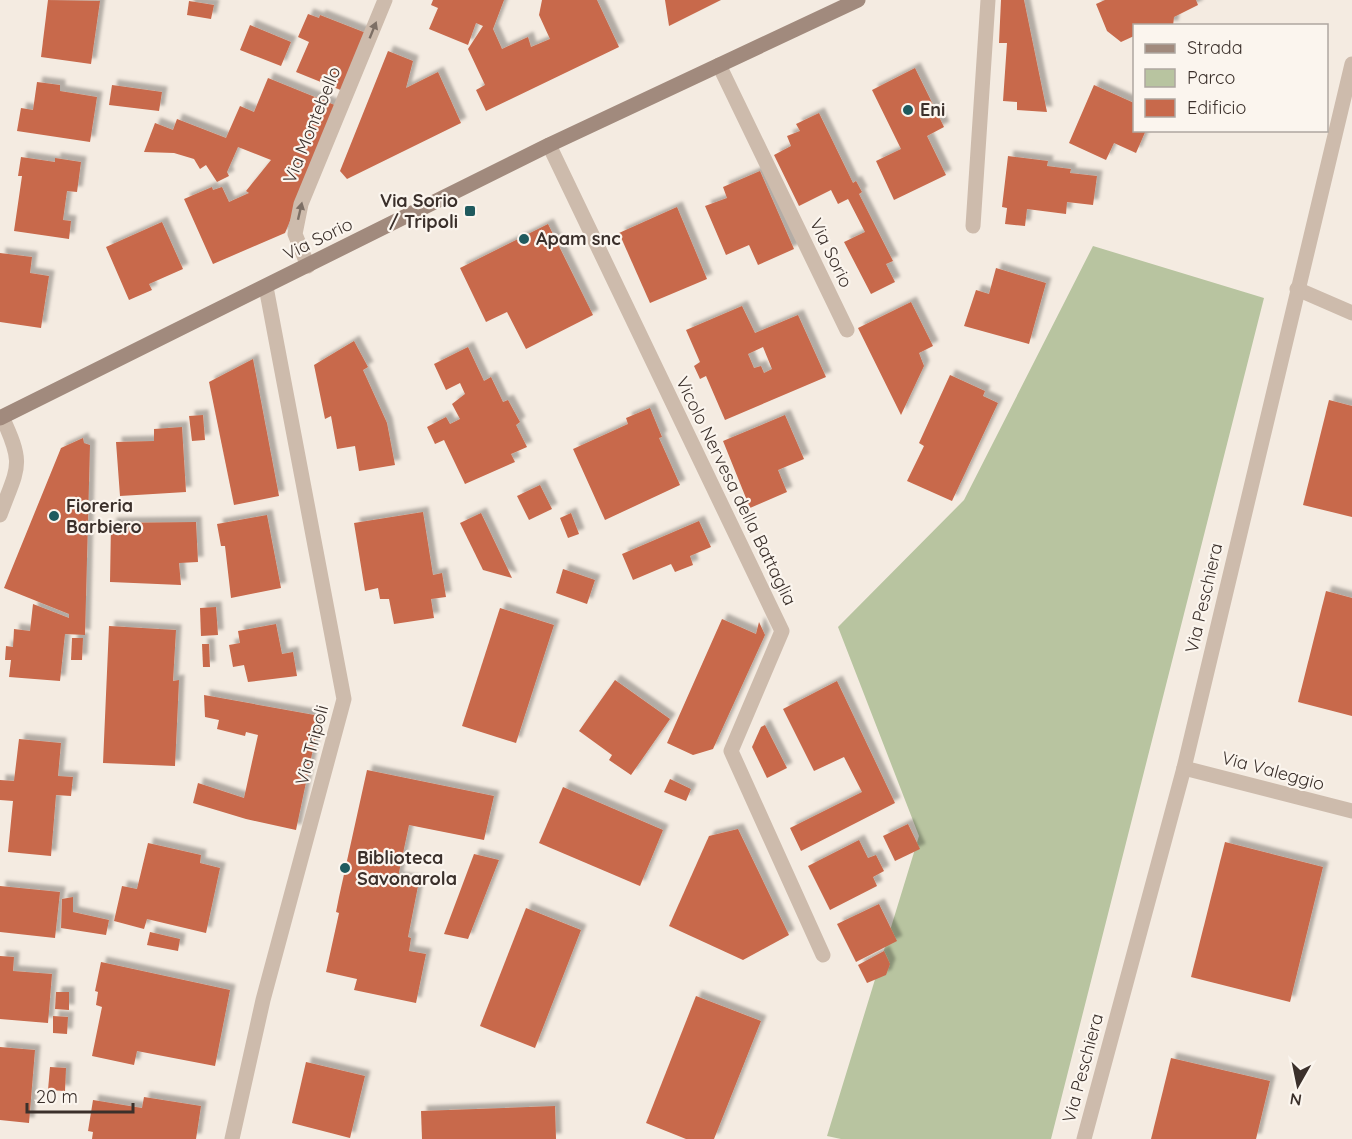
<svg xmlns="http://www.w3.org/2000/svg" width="1352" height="1139" font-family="Quicksand,sans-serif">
  <defs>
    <filter id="shadow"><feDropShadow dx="5.5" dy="-5.5" stdDeviation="1.5" flood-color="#0004"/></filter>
  </defs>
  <rect width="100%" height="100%" fill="#f4ebe1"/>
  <!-- green -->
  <path fill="#b8c4a0" d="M1093,246L1264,298L1051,1139H841L827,1136L919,836L838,627L964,500Z"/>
  <!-- building -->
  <g fill="#c8694b" fill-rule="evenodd" filter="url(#shadow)">
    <path d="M48,0L100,1L91,64L41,57Z"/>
    <path d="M433,0H504L493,29L502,49L528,37L531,47L550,39L539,15L542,0H597L619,47L486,111L476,90L485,85L468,49L483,26L476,23L468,45L429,29L438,8L431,5Z"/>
    <path d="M665,0H721L669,26Z"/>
    <path d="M1001,0H1024L1047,112L1017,110V102L1003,101L1007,43H999Z"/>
    <path d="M1105,0H1196L1198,5L1174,17L1173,26H1134V36L1121,42L1107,31L1096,4Z"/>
    <path d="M189,1L214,5L211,19L187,15Z"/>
    <path d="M308,14L319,18L320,15L366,33L343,91L296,72L309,42L298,37Z"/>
    <path d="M250,25L291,42L281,66L240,50Z"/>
    <path d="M388,51L413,61L406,88L438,72L461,123L347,179L340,171Z"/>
    <path d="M915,68L944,127L927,136L946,175L894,200L876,161L901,149L872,90Z"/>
    <path d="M268,78L337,106L285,233L213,264L184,199L212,187L213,190L222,187L229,202L249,193L246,191L271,160L238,147L227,172L229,176L217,182L206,165L200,169L194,159L174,153L144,152L155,123L173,130L177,119L226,138L240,106L254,112Z"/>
    <path d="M37,82L60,85V91L97,97L90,142L17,131L21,108L33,110Z"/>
    <path d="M112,85L162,92L159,111L109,105Z"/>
    <path d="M1094,85L1134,103V130H1146L1136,153L1114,143L1106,160L1069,143Z"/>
    <path d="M819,113L853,183L856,181L862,192L859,194L893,261L886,264L895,282L871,294L844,242L865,232L848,199L838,204L831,190L799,206L774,155L791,146L787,136L800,131L796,124Z"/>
    <path d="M1008,156L1048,161L1047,166L1071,169L1070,173L1097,176L1093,205L1067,202L1066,214L1027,209L1025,226L1005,224L1007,208L1002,207Z"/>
    <path d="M21,157L55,162V158L81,162L77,192L67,191L63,220L71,221L69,239L14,231L22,176H18Z"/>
    <path d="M760,171L794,249L758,265L749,245L726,255L705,206L727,198L723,187Z"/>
    <path d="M677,207L707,279L650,303L619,233Z"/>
    <path d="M162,222L183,269L149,284L152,290L129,300L106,247Z"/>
    <path d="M548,224L593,315L526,349L507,312L486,322L460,268Z"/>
    <path d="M0,253L32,257L30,273L49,276L41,328L0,322Z"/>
    <path d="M996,268L1046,283L1029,344L964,326L976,290L989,294Z"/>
    <path d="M911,302L933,346L919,353L924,366L901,415L858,328Z"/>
    <path d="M742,306L755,333L798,315L826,377L725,420L706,376L700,379L694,366L700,362L686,330ZM763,347L772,369L764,373L761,366L754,368L748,354Z"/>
    <path d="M354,341L368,367L363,370L387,423L395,465L359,471L355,446L337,449L331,416L325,419L314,365Z"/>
    <path d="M468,347L484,381L491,377L503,402L508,400L520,422L516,425L527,447L511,454L515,462L465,484L444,440L435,444L427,427L446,417L450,424L460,419L452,404L465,394L460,383L446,390L434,364Z"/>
    <path d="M253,359L279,496L234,505L209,382Z"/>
    <path d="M950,375L985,391L983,396L998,403L952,501L907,481L924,446L919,443Z"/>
    <path d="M1329,400L1352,406V517L1303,505Z"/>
    <path d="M650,408L662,437L659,438L680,485L605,520L573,449L628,424L626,418Z"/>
    <path d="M203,415L205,440L192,441L189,416Z"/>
    <path d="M785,415L804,459L778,470L787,492L750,508L723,441Z"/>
    <path d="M182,427L186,492L120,496L116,442L154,441V429Z"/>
    <path d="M83,438L84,443L90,445L85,635L65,634L60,681L9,677L11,660H5L6,646L13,647L14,629L30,631L33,604L69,618V614L4,588L61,448Z"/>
    <path d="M540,485L552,509L529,520L517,496Z"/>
    <path d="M423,512L433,575L442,573L446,597L431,599L434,618L394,624L389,599H380L378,588L365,591L354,523Z"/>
    <path d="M481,513L512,578L483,570L460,523Z"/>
    <path d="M571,513L579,534L568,538L560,518Z"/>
    <path d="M267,515L281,588L231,598L225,546H221L217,524Z"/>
    <path d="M699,521L711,547L690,556L693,565L675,572L671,564L633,580L622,554Z"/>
    <path d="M196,522L198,562L179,563L181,585L110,582L111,523Z"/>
    <path d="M563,569L595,580L587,604L556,593Z"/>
    <path d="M1326,591L1352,598V716L1298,702Z"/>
    <path d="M216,607L218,635L201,636L200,608Z"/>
    <path d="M500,608L554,625L516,743L462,726Z"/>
    <path d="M722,619L756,634L759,622L765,635L713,749L693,755L667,743Z"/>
    <path d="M276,624L282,654L293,652L297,676L248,682L244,665L233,667L229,645L240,643L238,631Z"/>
    <path d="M109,626L176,630L173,681L179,680L175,766L103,763Z"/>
    <path d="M72,638H83L82,660H71Z"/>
    <path d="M202,644H209L210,667H203Z"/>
    <path d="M615,680L670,719L631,775L609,760L612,755L579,731Z"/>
    <path d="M837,681L895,803L801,851L790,828L862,792L844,757L814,771L783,709Z"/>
    <path d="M204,695L320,716L296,830L246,819L193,803L198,783L244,798L258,735L246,732L245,736L217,729L219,720L205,717Z"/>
    <path d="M765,725L787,768L767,778L752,747L761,727Z"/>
    <path d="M19,739L61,743L58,776L73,777L71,796L56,795L51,856L8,852L13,801L0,800V780L14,781Z"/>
    <path d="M367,770L494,796L484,840L409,825L398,877L419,881L408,937L411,938L409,951L426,954L416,1003L354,990L357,979L326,972L339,913L336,912L339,897Z"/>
    <path d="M670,779L691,789L686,801L664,792Z"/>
    <path d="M563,787L663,830L640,886L539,843Z"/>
    <path d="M908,824L920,849L895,861L883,836Z"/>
    <path d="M738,829L789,935L743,960L669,926L709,836Z"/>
    <path d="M859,840L868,858L876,855L884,871L873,877L877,886L830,910L808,866Z"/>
    <path d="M1225,842L1323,867L1290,1002L1191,977Z"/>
    <path d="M148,843L201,855L200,863L220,868L206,933L147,919L144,929L114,921L122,886L137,889Z"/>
    <path d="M474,854L499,860L468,939L444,934Z"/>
    <path d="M0,886L60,892L55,938L0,932Z"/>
    <path d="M73,897V912L109,920L106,935L61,928L62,899Z"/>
    <path d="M879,904L897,941L856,962L837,924Z"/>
    <path d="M526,908L581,930L535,1048L480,1026Z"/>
    <path d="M150,932L180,939L178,951L147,945Z"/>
    <path d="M884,951L890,964L886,975L867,983L858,965Z"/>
    <path d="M0,956L14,957L13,971L52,974L48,1023L0,1019Z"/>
    <path d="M101,962L230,990L215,1066L137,1051L134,1065L92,1056L102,1007L96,1005L98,992L95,991Z"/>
    <path d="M56,992H69V1010L55,1009Z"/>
    <path d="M696,996L761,1021L714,1139H686L646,1123Z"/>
    <path d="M53,1016L68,1017L67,1034L53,1033Z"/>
    <path d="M0,1047L35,1050L29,1123L0,1120Z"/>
    <path d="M1171,1058L1270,1081L1256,1139H1151Z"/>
    <path d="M306,1062L365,1076L350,1138L292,1123Z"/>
    <path d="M50,1067L66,1068L65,1091L48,1090Z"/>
    <path d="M144,1097L201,1106L196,1139H92L93,1132L88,1131L93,1100L142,1108Z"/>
    <path d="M555,1106L556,1139H422L421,1111Z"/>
  </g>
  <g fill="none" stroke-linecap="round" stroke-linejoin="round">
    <!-- lane -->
    <path stroke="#cdbbac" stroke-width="15" d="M1297,289L1352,313"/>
    <!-- street -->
    <g stroke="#cdbbac" stroke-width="15">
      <path d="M719,65L847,330"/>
      <path d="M549,145L782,631L731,751L823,955"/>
      <path d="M973,226L988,0"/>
      <path d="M308,266L295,234L301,204L385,0"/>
      <path d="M0,515C18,466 25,466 2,417"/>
      <path d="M1184,768L1352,811"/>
      <path d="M232,1139L263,1000L344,699L266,287"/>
      <path d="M1084,1139L1184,768L1352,64"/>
    </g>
    <!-- secondary -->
    <path stroke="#a18a7d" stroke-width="15" d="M0,418L549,145L858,0"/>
  </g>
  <!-- one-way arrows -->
  <defs><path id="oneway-solid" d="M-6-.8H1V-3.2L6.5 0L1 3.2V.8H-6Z" transform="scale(1.5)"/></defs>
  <g fill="#7d6f65">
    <use href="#oneway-solid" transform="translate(373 30) rotate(-68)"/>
    <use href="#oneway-solid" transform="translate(300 211) rotate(-77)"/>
  </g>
  <!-- markers -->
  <g fill="#1f5a5e" stroke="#fbf5ee" stroke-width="2">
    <circle cx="908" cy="110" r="6"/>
    <rect x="464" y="205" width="12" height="12" rx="3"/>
    <circle cx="524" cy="239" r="6"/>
    <circle cx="54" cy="516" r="6"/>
    <circle cx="345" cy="868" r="6"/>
  </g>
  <g text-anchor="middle" stroke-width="4.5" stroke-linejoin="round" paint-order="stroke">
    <!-- poi labels -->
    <g font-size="18" font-weight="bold" fill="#3b302b" stroke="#fbf5ee" text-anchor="start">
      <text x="920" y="116">Eni</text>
      <text x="458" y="207" text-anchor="end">Via Sorio<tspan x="458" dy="21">/ Tripoli</tspan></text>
      <text x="536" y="245">Apam snc</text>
      <text x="66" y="512">Fioreria<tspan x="66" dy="21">Barbiero</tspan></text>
      <text x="357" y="864">Biblioteca<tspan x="357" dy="21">Savonarola</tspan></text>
    </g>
    <!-- street labels -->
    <g font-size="18" fill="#3b302b" stroke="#fbf5ee">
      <text transform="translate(312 125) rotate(-68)" y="6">Via Montebello</text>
      <text transform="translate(318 239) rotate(-26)" y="6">Via Sorio</text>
      <text transform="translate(831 253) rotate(64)" y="6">Via Sorio</text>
      <text transform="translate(736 491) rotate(64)" y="6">Vicolo Nervesa della Battaglia</text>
      <text transform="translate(1204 598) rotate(-77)" y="6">Via Peschiera</text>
      <text transform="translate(312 745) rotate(-75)" y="6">Via Tripoli</text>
      <text transform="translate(1273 771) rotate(15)" y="6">Via Valeggio</text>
      <text transform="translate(1083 1068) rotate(-75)" y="6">Via Peschiera</text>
    </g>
  </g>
  <!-- legend -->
  <rect x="1133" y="24" width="195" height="108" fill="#fbf5ee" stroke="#aea6a0" stroke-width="1.5"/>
  <rect x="1145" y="44" width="30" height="9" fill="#a18a7d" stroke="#aea6a0" stroke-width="1.5"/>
  <text x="1187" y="54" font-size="18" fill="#3b302b">Strada</text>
  <rect x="1145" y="69" width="30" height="18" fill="#b8c4a0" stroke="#aea6a0" stroke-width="1.5"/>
  <text x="1187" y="84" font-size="18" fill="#3b302b">Parco</text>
  <rect x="1145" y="99" width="30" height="18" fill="#c8694b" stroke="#aea6a0" stroke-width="1.5"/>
  <text x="1187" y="114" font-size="18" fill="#3b302b">Edificio</text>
  <!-- north arrow -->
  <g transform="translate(1298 1085) rotate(189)" stroke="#fbf5ee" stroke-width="4.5" paint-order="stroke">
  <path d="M0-4.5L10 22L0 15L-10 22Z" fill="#3b302b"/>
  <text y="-9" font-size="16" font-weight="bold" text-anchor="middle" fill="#3b302b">N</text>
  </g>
  <!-- scale -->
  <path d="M27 1103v9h106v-9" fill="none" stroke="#3b302b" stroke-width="3"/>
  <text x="36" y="1103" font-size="18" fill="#3b302b" stroke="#fbf5ee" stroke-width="4.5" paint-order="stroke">20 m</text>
</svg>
